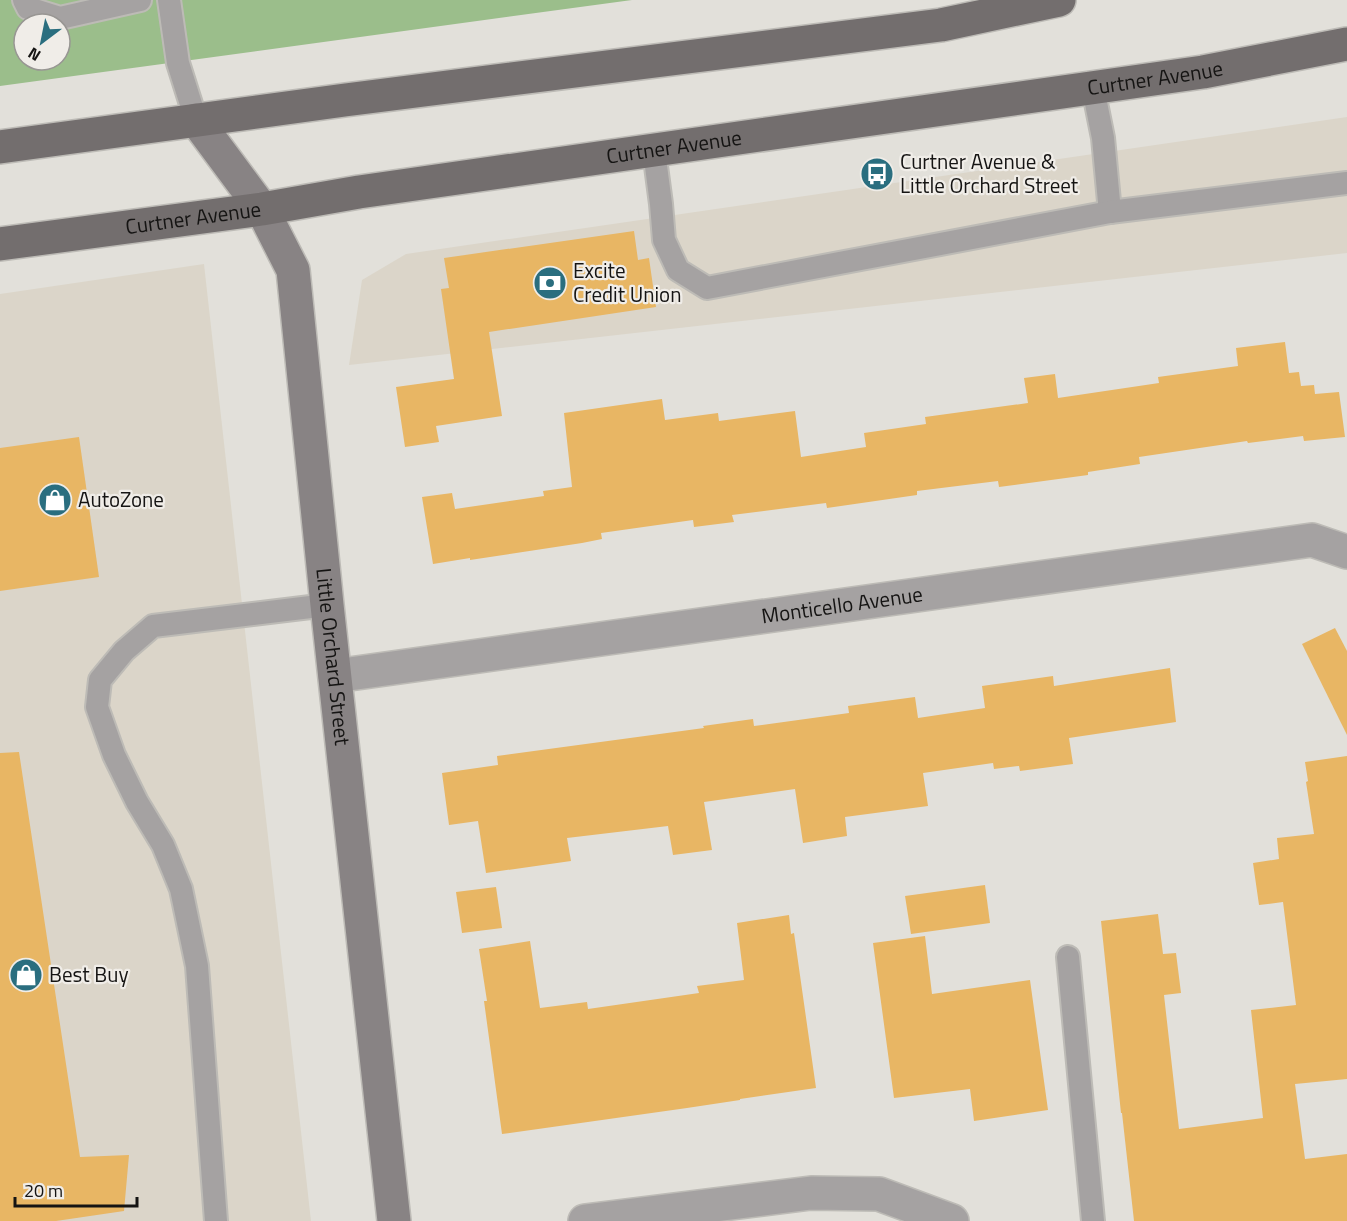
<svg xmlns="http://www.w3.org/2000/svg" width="1347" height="1221" font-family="'Titillium Web',sans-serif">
  <rect width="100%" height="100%" fill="#e2e0da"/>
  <!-- built -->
  <g fill="#dbd5c9">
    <path d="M1347,117V253L349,365L362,280L406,254Z"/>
    <path d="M204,264L311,1221H0V294Z"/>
  </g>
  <!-- green -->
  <path fill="#9bbe8b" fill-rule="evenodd" d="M0,0H632L0,86ZM24,24H60V60H24Z"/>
  <!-- building -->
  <g fill="#e8b664">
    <path d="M634,231L638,260L649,258L656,307L489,332L502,416L436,426L439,442L405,447L396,387L454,379L441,289L449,288L444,258Z"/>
    <path d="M1285,342L1289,373L1299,372L1301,386L1314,385L1315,394L1339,392L1345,437L1304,441L1303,436L1248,443L1247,441L1139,457L1140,464L1088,472V475L999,487L998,481L917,491V495L827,508L826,503L732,515L734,522L694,527L693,520L601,533L602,539L582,543L470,560V558L433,564L422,497L452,493L455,509L544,496L543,491L572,487L564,413L662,399L665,420L718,413L719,421L795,411L801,457L866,447L864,433L926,424L925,417L1028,403L1024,378L1055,374L1058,398L1159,383L1158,377L1238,366L1236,348Z"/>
    <path d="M79,437L99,577L0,591V448Z"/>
    <path d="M1335,628L1347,651V735L1302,644Z"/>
    <path d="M1170,668L1176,722L1069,738L1073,764L1020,771L1019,766L994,769L993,763L923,773L928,806L845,817L847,836L803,843L795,789L704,802L712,850L673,855L668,826L567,838L571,861L486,873L478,821L449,825L442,773L498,765L497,756L704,728L703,726L753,719L754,726L849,713L848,706L915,697L918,718L985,708L982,686L1053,676L1054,686Z"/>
    <path d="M19,752L80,1157L129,1155L124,1211L56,1221H0V753Z"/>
    <path d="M1347,756V1079L1295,1084L1305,1159L1347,1154V1221H1134L1122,1113H1121L1101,921L1158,914L1163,954L1176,953L1181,993L1164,995L1179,1129L1263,1118L1251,1010L1296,1005L1283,902L1259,905L1253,863L1279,859L1277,838L1314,834L1306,782L1308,781L1305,762Z"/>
    <path d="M985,885L990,923L911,934L905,896Z"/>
    <path d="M496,887L502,928L462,933L456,892Z"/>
    <path d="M789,915L791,934L794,933L816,1088L740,1099V1100L687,1108L502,1134L484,1001H487L479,949L530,941L540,1008L587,1002L588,1009L699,993L697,986L744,980L737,923Z"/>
    <path d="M925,936L932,994L1030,980L1048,1110L974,1121L970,1089L894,1098L873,943Z"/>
  </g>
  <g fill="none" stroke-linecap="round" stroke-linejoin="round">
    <defs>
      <g id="lane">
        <path d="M24,0L28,8L60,18L140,0"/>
        <path d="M169,0L178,63L196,120"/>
        <path d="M1093,88L1103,138L1110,212"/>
        <path d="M654,151L661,204L664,240L678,270L707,288L1110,212L1347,183"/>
        <path d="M1068,957L1093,1221"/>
        <path d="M216,1221L197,966L181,889L163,845L137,802L114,755L97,707L100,680L124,651L153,626L327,605"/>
      </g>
      <g id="street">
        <path id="s1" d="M335,676L1312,540L1347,552"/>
        <path d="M585,1221L811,1193L879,1194L952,1221"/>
      </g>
      <g id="secondary">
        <path id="s2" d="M196,120L262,209L293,270L327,605L394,1221"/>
      </g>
      <g id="primary">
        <path d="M0,147L345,100L941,25L1059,0"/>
        <path id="s3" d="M0,244L262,209L359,192L1203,72L1347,44"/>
      </g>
    </defs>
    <!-- lane casing -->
    <use href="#lane" stroke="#bdbbb6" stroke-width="26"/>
    <!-- street casing -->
    <use href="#street" stroke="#bdbbb6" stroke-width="36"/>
    <!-- secondary casing -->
    <use href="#secondary" stroke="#bdbbb6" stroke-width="36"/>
    <!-- primary casing -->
    <use href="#primary" stroke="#bdbbb6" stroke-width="36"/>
    <!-- lane -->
    <use href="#lane" stroke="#a5a2a2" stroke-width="22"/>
    <!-- street -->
    <use href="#street" stroke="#a5a2a2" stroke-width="33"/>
    <!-- secondary -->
    <use href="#secondary" stroke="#888384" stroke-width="33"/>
    <!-- primary -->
    <use href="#primary" stroke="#736e6e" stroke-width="33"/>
  </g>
  <!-- icons -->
  <defs>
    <symbol id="bus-disc" viewBox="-11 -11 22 22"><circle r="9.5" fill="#2a6e7f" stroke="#f0ede8"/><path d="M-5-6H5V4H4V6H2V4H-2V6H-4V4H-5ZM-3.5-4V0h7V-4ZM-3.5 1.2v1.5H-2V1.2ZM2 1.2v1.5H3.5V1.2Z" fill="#fff"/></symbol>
    <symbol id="bank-disc" viewBox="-11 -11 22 22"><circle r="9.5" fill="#2a6e7f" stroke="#f0ede8"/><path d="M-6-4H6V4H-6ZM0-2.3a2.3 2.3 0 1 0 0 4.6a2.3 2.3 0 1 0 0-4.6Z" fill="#fff"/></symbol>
    <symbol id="shop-disc" viewBox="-11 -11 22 22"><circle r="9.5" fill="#2a6e7f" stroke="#f0ede8"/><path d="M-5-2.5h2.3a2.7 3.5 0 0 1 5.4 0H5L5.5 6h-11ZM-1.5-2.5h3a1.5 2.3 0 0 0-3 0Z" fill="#fff"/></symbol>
  </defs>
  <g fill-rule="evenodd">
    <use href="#bus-disc" x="858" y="155" width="38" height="38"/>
    <use href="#bank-disc" x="531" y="264" width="38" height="38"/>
    <use href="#shop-disc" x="36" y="481" width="38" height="38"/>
    <use href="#shop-disc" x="7" y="956" width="38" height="38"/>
  </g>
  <g text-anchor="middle" stroke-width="4.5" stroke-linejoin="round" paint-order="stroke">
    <!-- street labels -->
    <g font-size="21" fill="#151413" stroke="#f0ede8">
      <text dy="7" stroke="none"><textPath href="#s3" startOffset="1167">Curtner Avenue</textPath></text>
      <text dy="7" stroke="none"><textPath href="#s3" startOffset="681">Curtner Avenue</textPath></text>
      <text dy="7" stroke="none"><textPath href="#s3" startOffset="195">Curtner Avenue</textPath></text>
      <text dy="7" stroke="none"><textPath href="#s1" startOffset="512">Monticello Avenue</textPath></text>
      <text dy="7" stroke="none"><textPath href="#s2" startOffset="568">Little Orchard Street</textPath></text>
    </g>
    <!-- poi labels -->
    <g font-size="21" fill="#151413" stroke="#f0ede8" text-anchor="start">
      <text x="900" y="169">Curtner Avenue &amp;<tspan x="900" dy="24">Little Orchard Street</tspan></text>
      <text x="573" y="278">Excite<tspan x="573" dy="24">Credit Union</tspan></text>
      <text x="78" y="507">AutoZone</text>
      <text x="49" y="982">Best Buy</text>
    </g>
  </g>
  <!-- north arrow -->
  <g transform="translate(42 42) rotate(212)"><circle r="28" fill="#f0ede8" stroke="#989693" stroke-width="1.5"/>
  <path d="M0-4.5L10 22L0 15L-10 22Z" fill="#2a6e7f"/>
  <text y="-9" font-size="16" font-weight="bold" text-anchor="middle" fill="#151413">N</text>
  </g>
  <!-- scale -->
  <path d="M15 1197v9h122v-9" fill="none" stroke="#151413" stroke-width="3"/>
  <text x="24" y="1197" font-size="18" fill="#151413" stroke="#f0ede8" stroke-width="4.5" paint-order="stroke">20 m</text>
</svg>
